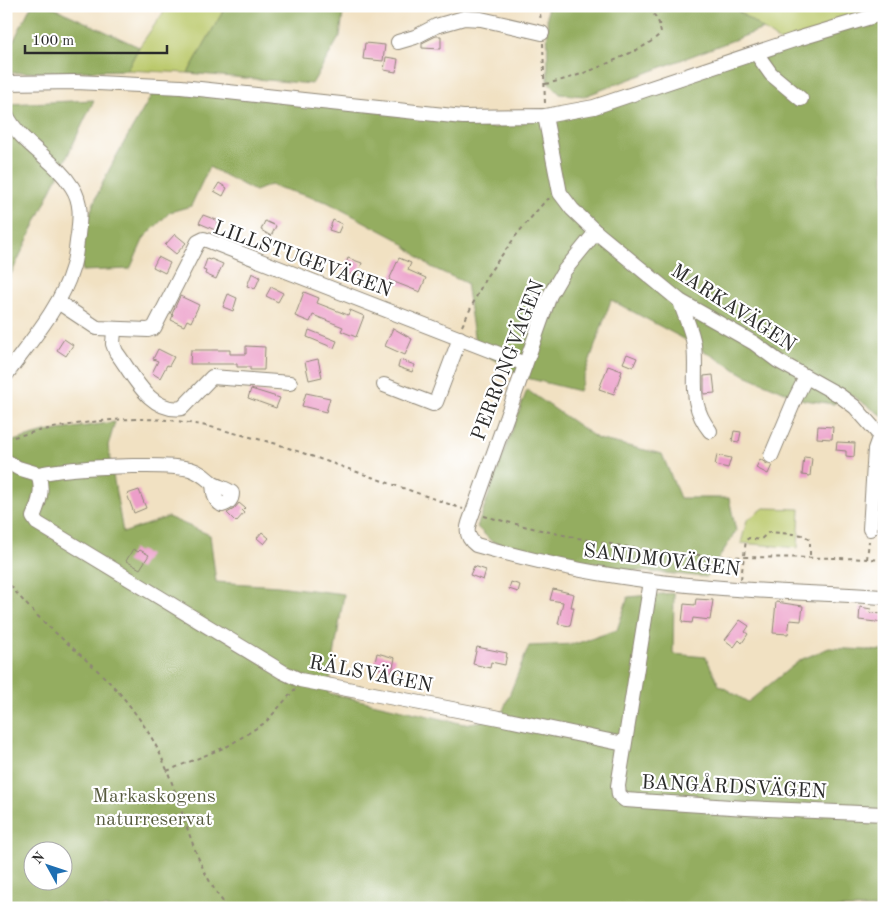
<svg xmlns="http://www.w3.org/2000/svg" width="890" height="914" font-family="'Old Standard TT',serif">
  <rect width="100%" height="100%" fill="#fff"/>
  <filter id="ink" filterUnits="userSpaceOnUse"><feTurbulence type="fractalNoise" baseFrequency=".02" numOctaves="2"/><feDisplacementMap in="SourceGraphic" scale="10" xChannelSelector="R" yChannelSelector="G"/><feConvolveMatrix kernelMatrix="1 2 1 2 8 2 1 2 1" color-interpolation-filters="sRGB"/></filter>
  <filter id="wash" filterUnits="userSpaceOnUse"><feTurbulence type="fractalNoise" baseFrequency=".0096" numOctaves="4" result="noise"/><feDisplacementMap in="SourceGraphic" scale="20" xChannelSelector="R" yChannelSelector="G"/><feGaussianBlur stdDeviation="1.12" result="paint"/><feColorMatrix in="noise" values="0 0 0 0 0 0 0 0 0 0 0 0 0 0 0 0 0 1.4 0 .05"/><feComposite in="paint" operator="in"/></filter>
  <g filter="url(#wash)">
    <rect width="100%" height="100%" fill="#f1e1c2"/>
    <!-- green -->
    <g fill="#bbc96c" stroke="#737a4c">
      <path d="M168,6H226L188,73L127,70L139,47Z"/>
      <path d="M731,6H884V118Z"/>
      <path d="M764,508L800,509L798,548L741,543L747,520Z"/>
    </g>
    <!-- forest -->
    <g fill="#94ad60" stroke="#606c46" fill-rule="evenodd">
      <path d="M31,6H50L139,47L127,70L6,73V56Z"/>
      <path d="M226,6H344L340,36L312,84L188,73Z"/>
      <path d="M547,6H731L763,29L585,96L560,94L548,82Z"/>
      <path d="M884,14V417L848,393L834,404L804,400L745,375L684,339L611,300L579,391L523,377L476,349L466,283L431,267L397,239L327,202L270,185L255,191L209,167L191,206L170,212L144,238L130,269L82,271C82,264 81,256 82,248C87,197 130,134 155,89L380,111L494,128L545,116Z"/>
      <path d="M94,100L15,266L6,284V104Z"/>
      <path d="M527,390L598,439L662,454L680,498H729L736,531L707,577L621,569L492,542L477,527Z"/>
      <path d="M115,422L108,446L123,533L168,517L210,535L216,582L278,586L344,594L328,693L464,724L500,718L529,646L575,644L617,630L628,597L674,593L673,654L706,657L719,685L748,702L800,660L829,648L884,651V908H6V443L45,432ZM32,852H62V882H32Z"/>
    </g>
    <g id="blocks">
      <!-- building -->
      <g fill="#ec9ec9">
        <path d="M436,36H441V49L422,48V43Z"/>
        <path d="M365,43L385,45L383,61L363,59Z"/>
        <path d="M386,57L398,59L396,72L384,70Z"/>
        <path d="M219,183L227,188L223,196L214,191Z"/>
        <path d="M203,215L219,221L215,230L199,223Z"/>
        <path d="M333,220L342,224L338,233L329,230Z"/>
        <path d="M265,221L276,226L271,236L261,230Z"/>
        <path d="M175,234L186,243L176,254L165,245Z"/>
        <path d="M158,257L170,263L165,273L153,267Z"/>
        <path d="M348,258L362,263L357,277L343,271Z"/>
        <path d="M399,258L411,263L408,270L426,278L420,292L389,280Z"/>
        <path d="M207,259L210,260L211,259L223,264L216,279L205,274L206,271L203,270Z"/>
        <path d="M252,273L260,277L255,289L247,286Z"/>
        <path d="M271,287L283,293L278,302L266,296Z"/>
        <path d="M304,292L319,298L317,303L348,315L350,310L364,316L356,337L341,331L343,327L313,315L310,322L295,316Z"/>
        <path d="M228,294L237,298L233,311L223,307Z"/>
        <path d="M180,296L199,305L191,322L187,320L184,326L171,320L173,315L172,314Z"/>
        <path d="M393,328L412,339L405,355L385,346Z"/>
        <path d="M309,330L337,341L334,348L307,337Z"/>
        <path d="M64,339L73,345L66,356L57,350Z"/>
        <path d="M246,346L265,347L264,370H250V367H237V364H190L191,350H230V354H246Z"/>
        <path d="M158,349L174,357L169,366L167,365L160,378L152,373L158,361L153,359Z"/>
        <path d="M627,354L637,358L633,367L623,363Z"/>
        <path d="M318,359L322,377L309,380L305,362Z"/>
        <path d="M400,360L415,365L412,372L398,367Z"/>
        <path d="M608,366L622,371L614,394L599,389Z"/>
        <path d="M713,375L715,393L704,394V376Z"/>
        <path d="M251,389L280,398L276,408L248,398Z"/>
        <path d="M306,393L330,398L326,412L302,406Z"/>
        <path d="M818,426L833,427L832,439L817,438Z"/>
        <path d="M734,431L741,432L739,442L732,441Z"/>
        <path d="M837,442L855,443L854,457L846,456V451L836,450Z"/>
        <path d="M717,455L731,458L728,468L715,465Z"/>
        <path d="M804,457L812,458L810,476L802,475Z"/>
        <path d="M760,459L767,464L772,465L768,474L756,468Z"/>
        <path d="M139,490L146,508L134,513L127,494Z"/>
        <path d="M239,503L245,508L242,511L244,513L236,522L227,513L234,509Z"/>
        <path d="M262,532L269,538L264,544L257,538Z"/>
        <path d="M133,549L138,552L140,550L149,555L140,569L126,561Z"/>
        <path d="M474,566L486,570L483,580L470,575Z"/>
        <path d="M511,582L520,585L518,592L509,589Z"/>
        <path d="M553,589L574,594L571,607H574L570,626L558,624L563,602L550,600Z"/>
        <path d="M696,599L713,600L710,620L693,618L692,623L682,622L684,604L695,605Z"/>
        <path d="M776,602L803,606L801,621L790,620L788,634L773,633Z"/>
        <path d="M860,607L871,609L870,613L884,614V623L859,620Z"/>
        <path d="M740,620L749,626L745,632L748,634L742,643L739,640L734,647L725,640Z"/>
        <path d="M477,647L507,653L505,665L491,662L490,668L473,664Z"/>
        <path d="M377,653L395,658L392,672L374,667Z"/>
      </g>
    </g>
  </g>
  <g filter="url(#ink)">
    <use href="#blocks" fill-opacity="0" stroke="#8e8676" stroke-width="1"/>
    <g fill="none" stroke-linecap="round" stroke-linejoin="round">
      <defs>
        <g id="minor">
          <path d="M398,42L415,37L436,26L464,18L481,19L542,33"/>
          <path d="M756,53L771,74L801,99"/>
          <path d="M6,83L76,82L181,87L463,117L545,116L594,107L794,40L884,13"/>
          <path d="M6,114C22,146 54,158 72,187C82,202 80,218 78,235C76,246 76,258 72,269C61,307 29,343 6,375"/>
          <path d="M545,116L560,193L572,209L596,232L680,301L754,343L778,361L839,395L855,407L884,440"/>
          <path d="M596,232L564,271L550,295L469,523C466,532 468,539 476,545C533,561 592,574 652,581C728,591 806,592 884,597"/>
          <path d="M680,301C684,315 692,330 694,345C698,378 687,402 710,431"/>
          <path d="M58,302L97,328L148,330L154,328L198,242L204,239L525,364"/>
          <path d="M114,330L113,344L116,352C133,374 149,413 182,408L212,377L290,383"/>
          <path d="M384,385L433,404L436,402L460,338"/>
          <path d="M771,456L795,399L806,377"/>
          <path d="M6,461L18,468L38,474C44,489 39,503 33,517L37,523L283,672L300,680L494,717L624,744"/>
          <path d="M38,474C69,468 101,467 133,466C151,466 172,465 190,469C200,472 205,477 212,483C218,487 226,488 232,493C232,500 229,503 222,505C214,501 214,493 213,484"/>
          <path d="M870,529L875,449L880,435"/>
          <path d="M651,581L618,786L619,795L625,800L746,808L884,814"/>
        </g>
      </defs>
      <!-- minor casing -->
      <use href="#minor" stroke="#8e8676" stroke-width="16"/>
      <!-- path -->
      <g stroke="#8e8676" stroke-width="2" stroke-dasharray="4 4" stroke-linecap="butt">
        <path d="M539,6L541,21"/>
        <path d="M543,43L545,104"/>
        <path d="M545,84C575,78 601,67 628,54C641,48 651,43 661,33L659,23L649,6"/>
        <path d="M462,326L486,277L518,233L546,200L551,198"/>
        <path d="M171,420L207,426L277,444L463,509"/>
        <path d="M6,439C59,425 111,416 167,420"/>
        <path d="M484,516C561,536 640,553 720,556C775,559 829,556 884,560"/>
        <path d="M867,559L869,541"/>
        <path d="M6,579C42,631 99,661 135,713C144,725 153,739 159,752C184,803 190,863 228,908"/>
        <path d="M741,579L746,540L749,538L760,540L769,532L804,535L810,540V557"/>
        <path d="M167,771L228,746L266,722L295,689"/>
        <path d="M6,907L7,908"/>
      </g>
      <!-- minor -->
      <use href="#minor" stroke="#fff" stroke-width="14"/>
    </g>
  </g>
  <g text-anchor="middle" stroke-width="4.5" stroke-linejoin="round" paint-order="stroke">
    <!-- street labels -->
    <g font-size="20" fill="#2b2b2b" stroke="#fff">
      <text transform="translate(303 258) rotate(20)" y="7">LILLSTUGEVÄGEN</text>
      <text transform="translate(734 307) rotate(33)" y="7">MARKAVÄGEN</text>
      <text transform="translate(507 360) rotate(-69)" y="7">PERRONGVÄGEN</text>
      <text transform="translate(662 559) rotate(7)" y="7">SANDMOVÄGEN</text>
      <text transform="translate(371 673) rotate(11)" y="7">RÄLSVÄGEN</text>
      <text transform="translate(734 786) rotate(3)" y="7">BANGÅRDSVÄGEN</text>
    </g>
    <!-- park labels -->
    <g font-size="20" fill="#565a3e" stroke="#fff">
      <text x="154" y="802">Markaskogens<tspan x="154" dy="23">naturreservat</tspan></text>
    </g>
  </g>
  <!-- margin -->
  <rect width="890" height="914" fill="none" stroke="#fff" stroke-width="25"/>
  <!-- north arrow -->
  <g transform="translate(48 866) rotate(310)"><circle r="24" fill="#ffffff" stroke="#aaaaaa"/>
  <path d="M0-4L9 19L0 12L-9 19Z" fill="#1f6fb2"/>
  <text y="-8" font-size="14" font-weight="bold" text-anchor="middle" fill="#2b2b2b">N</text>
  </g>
  <!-- scale -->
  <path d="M25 45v8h142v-8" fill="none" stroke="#2b2b2b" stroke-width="2.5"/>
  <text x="32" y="45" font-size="15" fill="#2b2b2b" stroke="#ffffff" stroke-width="4" paint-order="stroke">100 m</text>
</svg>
